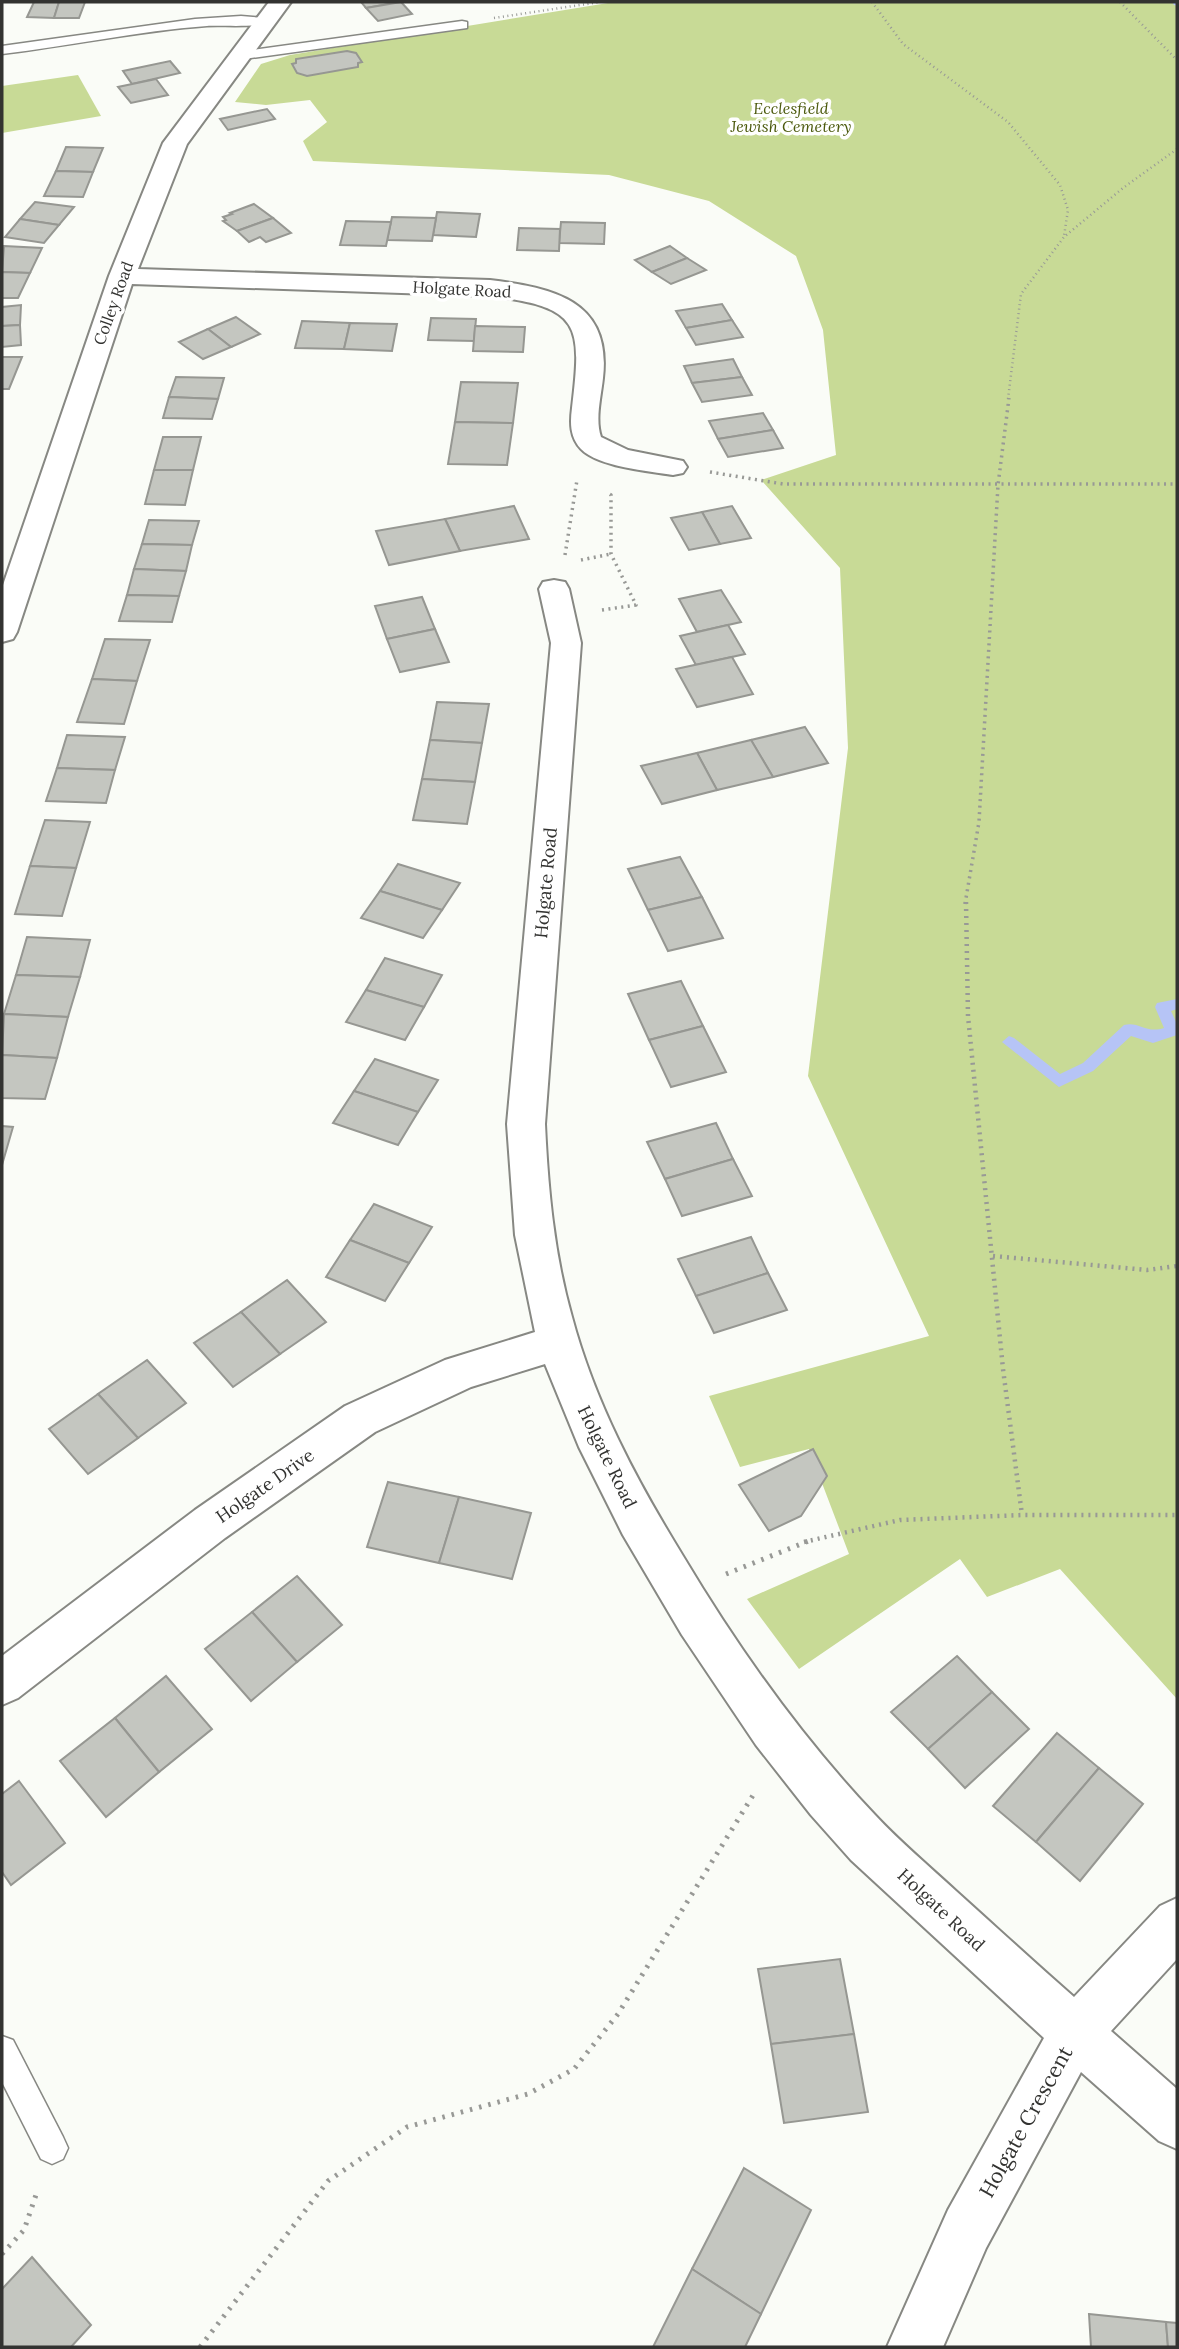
<svg xmlns="http://www.w3.org/2000/svg" width="1179" height="2349" font-family="Lora,serif">
  <rect width="100%" height="100%" fill="#fafcf7"/>
  <!-- green -->
  <g fill="#c8da96">
    <path d="M614,2H1177V1699L1060,1569L987,1597L960,1559L799,1669L747,1599L849,1554L809,1449L740,1467L709,1396L929,1336L808,1076L848,748L840,568L761,480L836,455L823,330L796,256L709,201L609,175L313,161L303,141L327,122L310,100L266,105L235,102L261,64L290,55Z"/>
    <path d="M78,75L101,116L2,133V86Z"/>
  </g>
  <g fill="none" stroke-linecap="round" stroke-linejoin="round">
    <!-- stream -->
    <g fill="#b6c4f6" fill-rule="evenodd">
      <path d="M1172,2H1177V6L1174,5Z"/>
      <path d="M1177,999V1009L1171,1011L1177,1024V1035L1153,1043L1131,1036L1093,1071L1059,1087L1002,1042L1009,1036L1014,1038L1060,1074L1083,1063L1124,1025C1139,1021 1146,1034 1164,1028L1155,1007L1157,1003Z"/>
    </g>
  </g>
  <!-- building -->
  <g fill="#c4c6c0" stroke="#969792" stroke-width="2">
    <path d="M34,2H59L54,18L27,17Z"/>
    <path d="M59,2H85L79,18H54Z"/>
    <path d="M361,2H400L366,8Z"/>
    <path d="M401,2L412,14L378,21L366,8Z"/>
    <path d="M347,51L356,53L362,62L358,63V67L307,76L297,73L292,64L296,63V59Z"/>
    <path d="M170,61L180,73L132,84L123,71Z"/>
    <path d="M156,79L168,95L131,103L118,87Z"/>
    <path d="M267,109L275,119L228,130L220,119Z"/>
    <path d="M66,147L103,148L93,172L56,171Z"/>
    <path d="M56,171L93,172L83,197L44,196Z"/>
    <path d="M35,202L74,207L59,225L20,219Z"/>
    <path d="M254,204L273,218L237,231L223,221L226,220L223,217L232,214L230,213Z"/>
    <path d="M437,212L480,214L476,237L433,235Z"/>
    <path d="M392,217L436,218L432,241L387,240Z"/>
    <path d="M273,218L291,233L266,242L260,237L249,242L237,231Z"/>
    <path d="M20,219L59,225L44,243L5,237Z"/>
    <path d="M346,221L391,222L386,246L340,245Z"/>
    <path d="M561,222L605,223L604,244L559,243Z"/>
    <path d="M519,228L560,229L559,251L517,250Z"/>
    <path d="M4,246L42,248L30,273L2,272Z"/>
    <path d="M670,246L687,258L652,272L635,260Z"/>
    <path d="M687,258L706,270L671,284L652,272Z"/>
    <path d="M2,272L30,273L18,298H2Z"/>
    <path d="M722,304L732,320L686,328L676,311Z"/>
    <path d="M21,305L20,325L2,326V307Z"/>
    <path d="M236,317L260,334L231,347L208,329Z"/>
    <path d="M431,318L476,319L474,341L428,340Z"/>
    <path d="M732,320L743,337L696,345L686,328Z"/>
    <path d="M302,321L350,323L344,349L295,348Z"/>
    <path d="M350,323L397,324L392,351L344,349Z"/>
    <path d="M20,325L21,345L2,347V326Z"/>
    <path d="M475,326L525,327L523,352L473,351Z"/>
    <path d="M208,329L231,347L203,359L179,342Z"/>
    <path d="M2,357H22L9,389H2Z"/>
    <path d="M733,359L742,377L692,383L684,366Z"/>
    <path d="M176,377L224,378L218,399L169,397Z"/>
    <path d="M742,377L752,395L702,402L692,383Z"/>
    <path d="M461,382L518,383L513,423L455,422Z"/>
    <path d="M169,397L218,399L212,419L163,418Z"/>
    <path d="M763,413L773,430L718,439L709,421Z"/>
    <path d="M455,422L513,423L507,465L448,464Z"/>
    <path d="M773,430L783,448L728,457L718,439Z"/>
    <path d="M163,437H201L193,470H154Z"/>
    <path d="M154,470H193L185,505L145,504Z"/>
    <path d="M514,506L529,539L460,551L445,519Z"/>
    <path d="M732,506L751,538L720,544L702,512Z"/>
    <path d="M702,512L720,544L689,550L671,518Z"/>
    <path d="M445,519L460,551L389,565L376,531Z"/>
    <path d="M149,520L199,521L192,545L142,544Z"/>
    <path d="M142,544L192,545L186,571L134,569Z"/>
    <path d="M134,569L186,571L179,596L127,595Z"/>
    <path d="M721,590L741,622L697,632L679,599Z"/>
    <path d="M127,595L179,596L172,622L119,621Z"/>
    <path d="M422,597L435,629L387,639L375,606Z"/>
    <path d="M728,625L745,654L696,665L680,636Z"/>
    <path d="M435,629L449,662L400,672L387,639Z"/>
    <path d="M105,639L150,640L137,681L92,679Z"/>
    <path d="M732,657L753,694L697,707L676,669Z"/>
    <path d="M92,679L137,681L124,724L77,722Z"/>
    <path d="M437,702L489,704L482,743L430,740Z"/>
    <path d="M805,727L828,763L773,777L751,740Z"/>
    <path d="M67,735L125,737L115,770L57,768Z"/>
    <path d="M430,740L482,743L475,782L422,779Z"/>
    <path d="M751,740L773,777L717,790L697,753Z"/>
    <path d="M697,753L717,790L662,804L641,766Z"/>
    <path d="M57,768L115,770L106,803L46,801Z"/>
    <path d="M422,779L475,782L467,824L413,820Z"/>
    <path d="M45,820L90,822L76,868L30,866Z"/>
    <path d="M680,857L702,897L648,910L628,869Z"/>
    <path d="M398,864L460,883L442,910L380,891Z"/>
    <path d="M30,866L76,868L62,916L15,914Z"/>
    <path d="M380,891L442,910L423,938L361,918Z"/>
    <path d="M702,897L723,938L668,951L648,910Z"/>
    <path d="M27,937L90,940L80,977L16,975Z"/>
    <path d="M385,958L442,975L424,1007L366,990Z"/>
    <path d="M16,975L80,977L68,1017L4,1014Z"/>
    <path d="M681,981L703,1026L649,1040L628,994Z"/>
    <path d="M366,990L424,1007L405,1040L346,1022Z"/>
    <path d="M4,1014L68,1017L57,1058L2,1055Z"/>
    <path d="M703,1026L726,1072L671,1087L649,1040Z"/>
    <path d="M2,1055L57,1058L45,1099L2,1098Z"/>
    <path d="M375,1059L438,1080L418,1112L354,1091Z"/>
    <path d="M354,1091L418,1112L398,1145L333,1123Z"/>
    <path d="M716,1123L733,1159L665,1179L647,1142Z"/>
    <path d="M2,1126L13,1127L2,1165Z"/>
    <path d="M733,1159L752,1196L682,1216L665,1179Z"/>
    <path d="M374,1204L432,1227L409,1263L350,1240Z"/>
    <path d="M751,1237L768,1273L696,1296L678,1259Z"/>
    <path d="M350,1240L409,1263L385,1301L326,1277Z"/>
    <path d="M768,1273L787,1310L714,1333L696,1296Z"/>
    <path d="M287,1280L326,1322L280,1354L241,1312Z"/>
    <path d="M241,1312L280,1354L233,1387L194,1343Z"/>
    <path d="M147,1360L186,1403L138,1438L98,1394Z"/>
    <path d="M98,1394L138,1438L88,1474L49,1429Z"/>
    <path d="M813,1449L827,1476L801,1516L769,1531L739,1485Z"/>
    <path d="M388,1482L459,1497L439,1563L367,1547Z"/>
    <path d="M459,1497L531,1513L512,1579L439,1563Z"/>
    <path d="M297,1576L342,1625L297,1662L252,1612Z"/>
    <path d="M252,1612L297,1662L251,1701L205,1649Z"/>
    <path d="M957,1656L992,1692L928,1749L891,1712Z"/>
    <path d="M166,1676L212,1729L159,1772L115,1718Z"/>
    <path d="M992,1692L1029,1729L965,1788L928,1749Z"/>
    <path d="M115,1718L159,1772L106,1817L60,1761Z"/>
    <path d="M1057,1733L1099,1768L1036,1842L993,1806Z"/>
    <path d="M1099,1768L1143,1804L1080,1881L1036,1842Z"/>
    <path d="M19,1781L65,1843L11,1885L2,1872V1794Z"/>
    <path d="M840,1959L854,2034L771,2044L758,1969Z"/>
    <path d="M854,2034L868,2112L784,2123L771,2044Z"/>
    <path d="M744,2168L811,2210L761,2314L692,2269Z"/>
    <path d="M32,2257L91,2325L71,2347H2V2289Z"/>
    <path d="M692,2269L761,2314L745,2347H653Z"/>
    <path d="M1089,2314L1166,2322L1168,2347H1091Z"/>
    <path d="M1166,2322L1177,2323V2347H1168Z"/>
  </g>
  <g fill="none" stroke-linecap="round" stroke-linejoin="round">
    <defs>
      <g id="lane">
        <path d="M241,16L264,18L270,22C263,28 220,25 207,26C138,31 70,46 2,54V46L195,19Z"/>
        <path d="M462,21L467,22V28L237,60L230,56L237,52Z"/>
        <path d="M2,2036L13,2040L63,2137L68,2148L63,2159L52,2164L41,2159L2,2082Z"/>
      </g>
      <g id="street">
        <path d="M269,2H291L187,144L138,269L490,280C553,288 612,300 603,378C601,397 595,419 601,437L628,450L683,461L687,467L683,473L673,475C649,471 598,467 581,449C570,437 570,423 572,408C582,324 581,307 490,296L132,284L17,632L13,639L2,642V588L109,276L163,143Z"/>
        <path d="M554,580L565,582L569,589L581,643L545,1124C548,1189 554,1254 572,1317C595,1403 637,1481 683,1556C738,1648 801,1737 875,1815C900,1842 929,1866 956,1891C995,1926 1034,1962 1074,1997L1160,1906L1177,1898V1959L1111,2031L1177,2089V2149L1159,2141L1081,2072L986,2248L943,2347H887L948,2210L1044,2038L851,1860L811,1815L756,1745L682,1635L623,1535L579,1447L545,1364L471,1387L375,1432L225,1538L18,1698L2,1705V1656L195,1510L345,1406L445,1360L535,1332L515,1235L507,1124L551,643L539,589L543,582Z"/>
      </g>
    </defs>
    <!-- lane casing -->
    <use href="#lane" stroke="#878883" stroke-width="3"/>
    <!-- street casing -->
    <use href="#street" stroke="#878883" stroke-width="4"/>
    <!-- path-far3 -->
    <g stroke="#989996" stroke-width="2.5" stroke-dasharray="1 3.5" stroke-linecap="butt">
      <path d="M872,2L903,44L1008,122L1060,185L1068,210L1064,236"/>
      <path d="M1120,2L1177,60"/>
      <path d="M494,18L600,2"/>
      <path d="M1008,399L1021,294L1064,237L1123,188L1177,149"/>
    </g>
    <!-- path-far2 -->
    <g stroke="#989996" stroke-width="3.5" stroke-dasharray="2 4.5" stroke-linecap="butt">
      <path d="M710,472L783,484H1177"/>
      <path d="M565,555L577,480"/>
      <path d="M581,560L611,554"/>
      <path d="M602,610L636,605L611,554V495L608,493"/>
      <path d="M965,904L979,822L998,485L1009,398"/>
    </g>
    <!-- path-far1 -->
    <g stroke="#989996" stroke-width="4.5" stroke-dasharray="2 5" stroke-linecap="butt">
      <path d="M966,902L968,1016L1003,1369L1022,1515"/>
      <path d="M993,1256L1147,1270L1177,1266"/>
      <path d="M804,1542L900,1520L1022,1515H1177"/>
    </g>
    <!-- path -->
    <g stroke="#989996" stroke-width="5" stroke-dasharray="2.5 7" stroke-linecap="butt">
      <path d="M726,1574L811,1540"/>
      <path d="M2,2254L24,2230L38,2189"/>
      <path d="M200,2347L328,2181L407,2127L528,2094L574,2069L618,2014L755,1792"/>
    </g>
    <!-- lane -->
    <use href="#lane" fill="#fff" fill-rule="evenodd"/>
    <!-- street -->
    <use href="#street" fill="#fff" fill-rule="evenodd"/>
  </g>
  <g text-anchor="middle" stroke-width="7" stroke-linejoin="round" paint-order="stroke">
    <!-- far-park labels -->
    <g font-size="16" font-style="italic" fill="#4b590c" stroke="#fff">
      <text x="791" y="114">Ecclesfield<tspan x="791" dy="18">Jewish Cemetery</tspan></text>
    </g>
    <!-- far-street labels -->
    <g font-size="16" fill="#333331" stroke="#fff">
      <text transform="translate(462 289) rotate(3)" y="6">Holgate Road</text>
      <text transform="translate(113 303) rotate(-70)" y="6">Colley Road</text>
    </g>
    <!-- street labels -->
    <g font-size="18" fill="#333331" stroke="#fff">
      <text transform="translate(546 883) rotate(-85)" y="6">Holgate Road</text>
      <text transform="translate(607 1457) rotate(64)" y="6">Holgate Road</text>
      <text transform="translate(265 1486) rotate(-35)" y="6">Holgate Drive</text>
      <text transform="translate(941 1910) rotate(43)" y="6">Holgate Road</text>
    </g>
    <!-- near-street labels -->
    <g font-size="21" fill="#333331" stroke="#fff">
      <text transform="translate(1026 2122) rotate(-61)" y="7">Holgate Crescent</text>
    </g>
  </g>
  <!-- border -->
  <rect width="1179" height="2349" fill="none" stroke="#333331" stroke-width="7"/>
</svg>
